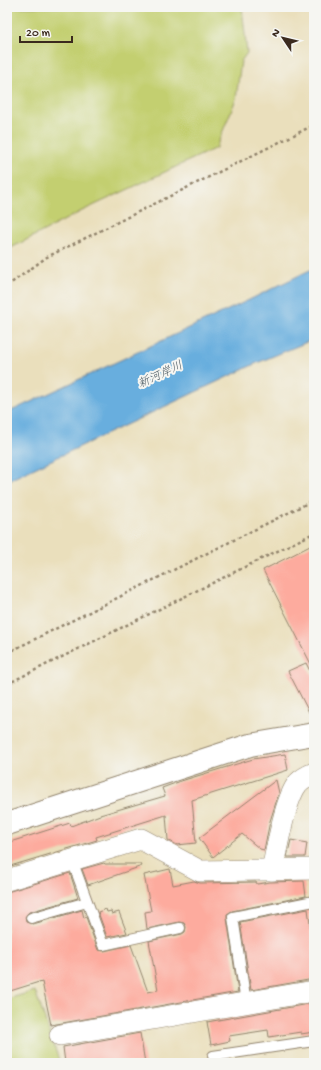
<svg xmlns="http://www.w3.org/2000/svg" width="321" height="1070" font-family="'Gochi Hand','Klee One',sans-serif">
  <rect width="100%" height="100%" fill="#f6f6f2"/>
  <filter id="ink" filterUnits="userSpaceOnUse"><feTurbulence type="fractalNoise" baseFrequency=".025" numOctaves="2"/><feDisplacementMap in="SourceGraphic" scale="8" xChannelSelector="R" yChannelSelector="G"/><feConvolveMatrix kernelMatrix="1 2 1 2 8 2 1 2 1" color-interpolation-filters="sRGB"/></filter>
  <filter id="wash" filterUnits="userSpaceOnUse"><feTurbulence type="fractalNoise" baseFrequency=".012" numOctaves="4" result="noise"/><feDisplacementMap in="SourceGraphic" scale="16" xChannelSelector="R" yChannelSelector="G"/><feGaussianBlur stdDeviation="0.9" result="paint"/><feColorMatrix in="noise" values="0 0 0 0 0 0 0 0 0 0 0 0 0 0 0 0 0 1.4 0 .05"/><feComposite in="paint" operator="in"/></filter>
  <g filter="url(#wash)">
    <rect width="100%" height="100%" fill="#eadfbc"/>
    <!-- green -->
    <g fill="#c3cf70" stroke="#7f7c47">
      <path d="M7,7H242L247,53L241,61L236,99L216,148L82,211L7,250Z"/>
      <path d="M35,991L60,1063H7V999Z"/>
    </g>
    <!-- water -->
    <path fill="#67aede" stroke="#516c7e" d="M314,268V339L257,363L7,481V410L9,412L247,301Z"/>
    <g id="blocks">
      <!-- building -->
      <g fill="#fdab9e">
        <path d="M314,544V670L263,570Z"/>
        <path d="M306,663L314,679V722L288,671Z"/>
        <path d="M285,754L288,770L192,800L196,843L177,845L168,840L166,815L96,837L97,840L7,867V843L70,823L71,826L100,815L165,796L162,788L181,781L253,759Z"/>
        <path d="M276,780L279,793L270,821L264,850L260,849L242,834L213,857L199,838Z"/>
        <path d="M291,840L307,843L305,857H287Z"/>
        <path d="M104,863L105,864H141L142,866L88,885L82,869Z"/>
        <path d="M170,869L173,885L194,881L200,883L256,882L257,884L270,882L304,881L306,896L232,911L227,914V918L238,992L51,1025L42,982L39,983V982L7,992V892L70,873L78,898L29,912L25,917L26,922L33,924L82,910L84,918L86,917L98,950L104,951L131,945L148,992L158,990L149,941L182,934L185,932L186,927L184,923L179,922L147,929L145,912L151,911L144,875Z"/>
        <path d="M106,909L107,912L111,911L112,914L119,912L127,933L107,937L98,912Z"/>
        <path d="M308,909L314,954V979L251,990L240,922Z"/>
        <path d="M314,1003V1032L301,1034V1032L269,1037L268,1030L229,1036L230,1041L211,1045L207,1022Z"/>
        <path d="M140,1033L145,1063H65L63,1047Z"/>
      </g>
    </g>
  </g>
  <g filter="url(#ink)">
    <use href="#blocks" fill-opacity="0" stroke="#92846d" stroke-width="1"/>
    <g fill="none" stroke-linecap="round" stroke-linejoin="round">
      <defs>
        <g id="service">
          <path d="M72,860L103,945L180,928"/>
          <path d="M31,918L87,902"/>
          <path d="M246,1003L233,917L314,901"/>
          <path d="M213,1056L314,1041"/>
        </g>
        <g id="minor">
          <path d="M272,870C277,848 285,799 298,783C302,779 309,775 314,773"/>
          <path d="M7,880L141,839L200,871L314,869"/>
          <path d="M60,1035L314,991"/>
        </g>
        <path id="tertiary" d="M7,824L250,745L314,734"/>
      </defs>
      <!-- service casing -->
      <use href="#service" stroke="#92846d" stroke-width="12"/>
      <!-- minor casing -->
      <use href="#minor" stroke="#92846d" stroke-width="22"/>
      <!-- tertiary casing -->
      <use href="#tertiary" stroke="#92846d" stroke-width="24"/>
      <!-- path -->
      <g stroke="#92846d" stroke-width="2.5" stroke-dasharray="3 3" stroke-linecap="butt">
        <path d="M7,286L47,257L314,125"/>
        <path d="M7,653L314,500"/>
        <path d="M7,684L314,533"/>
      </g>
      <!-- service -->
      <use href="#service" stroke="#fff" stroke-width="10"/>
      <!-- minor -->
      <use href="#minor" stroke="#fff" stroke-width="21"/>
      <!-- tertiary -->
      <use href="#tertiary" stroke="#fff" stroke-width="22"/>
    </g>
  </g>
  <g text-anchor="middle" stroke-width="4" stroke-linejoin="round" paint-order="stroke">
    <!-- water labels -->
    <g font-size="12" font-style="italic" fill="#4a5861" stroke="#f6f6f2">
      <text transform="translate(160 374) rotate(-25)" y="4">新河岸川</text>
    </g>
  </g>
  <!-- margin -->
  <rect width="321" height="1070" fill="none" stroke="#f6f6f2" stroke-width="24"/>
  <!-- north arrow -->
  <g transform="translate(283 38) rotate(305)" stroke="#f6f6f2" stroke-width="3" paint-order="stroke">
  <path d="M0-3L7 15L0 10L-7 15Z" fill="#3b2a1e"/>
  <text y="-6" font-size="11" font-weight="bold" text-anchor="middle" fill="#3b2a1e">N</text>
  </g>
  <!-- scale -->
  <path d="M20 36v6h52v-6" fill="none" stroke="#3b2a1e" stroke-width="2"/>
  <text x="26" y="36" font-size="12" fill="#3b2a1e" stroke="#f6f6f2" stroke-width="3" paint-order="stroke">20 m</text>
</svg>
